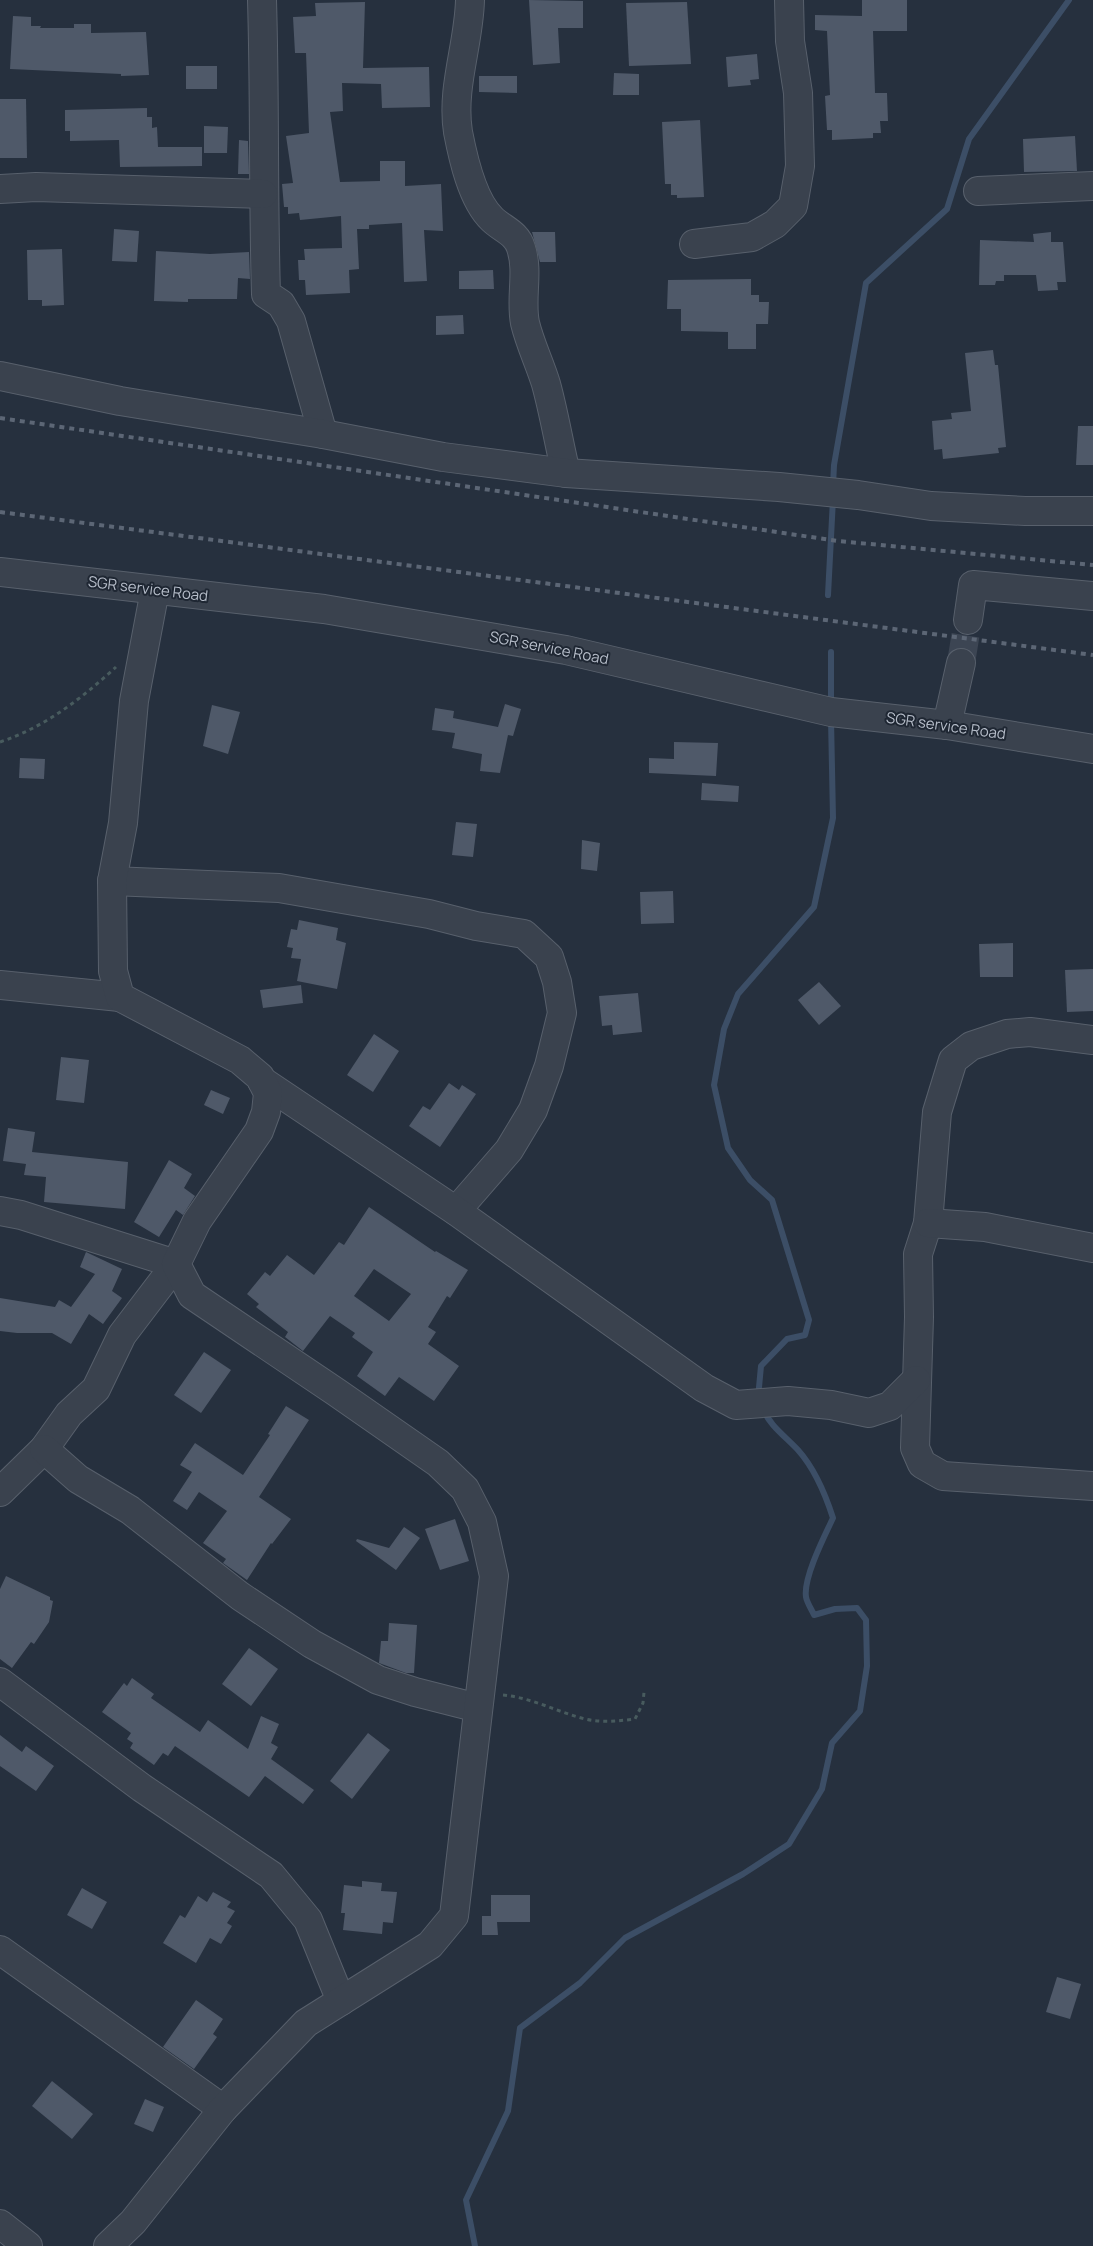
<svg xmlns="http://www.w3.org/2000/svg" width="1093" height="2246" font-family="Manrope,sans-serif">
  <rect width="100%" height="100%" fill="#26303e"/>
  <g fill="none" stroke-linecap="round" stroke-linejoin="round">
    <!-- stream -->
    <g stroke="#3c4e66" stroke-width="6">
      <path d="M833,486L834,465L866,283L947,209L969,139L1069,0"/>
      <path d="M828,595L833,499"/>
      <path d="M831,704V652"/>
      <path d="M758,1398L761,1366L787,1339L805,1335L809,1320L772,1200L750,1180L728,1148L714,1085L724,1029L738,994L814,907L833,818L831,719"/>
      <path d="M475,2246L466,2200L508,2111L520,2028L580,1983L625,1938L743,1874L789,1844L822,1789L832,1743L860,1711L867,1666L866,1620L857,1608L835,1609L814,1615C812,1610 807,1603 806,1597C803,1578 825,1535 833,1518C825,1493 815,1469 798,1450C785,1436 770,1426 763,1409"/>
    </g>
  </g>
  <!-- building -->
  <g fill="#4f5969" fill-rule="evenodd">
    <path d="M529,0L583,1V28H558L560,63L533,65Z"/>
    <path d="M862,0H907V31H873L875,93H887L888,121H880L881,133H873V138L832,140V130H827L825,96L830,95L827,31L815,30V15L862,16Z"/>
    <path d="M365,2L363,68L429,67L430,107L382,108L381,84L342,83L343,111L330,112L340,182L380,181V161H405V186L441,184L443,231L424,230L427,281L404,282L402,223L369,225V229H357L359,269L349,270L350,293L306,295L305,280H299L298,260H305L304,249L342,248L341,216L300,220L299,213L288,214V207H284L282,184L293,183L286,136L309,133L306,53H295L293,17L316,16L315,3Z"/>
    <path d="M687,2L691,64L629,66L626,3Z"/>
    <path d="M13,16L31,17V26H41L40,28H74V24H91V33L146,32L149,75L121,76V74L10,69Z"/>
    <path d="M757,54L759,79L750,80L751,85L728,87L726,57Z"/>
    <rect x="186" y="66" width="31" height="23"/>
    <path d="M614,73L639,74V95H613Z"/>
    <path d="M479,76H517V93L479,92Z"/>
    <path d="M0,99H26L27,158H0Z"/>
    <path d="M147,108V117H152V128L157,127L158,147H202V166L120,167L119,140L70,141V131H65V110Z"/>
    <path d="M700,120L704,197L677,198V195H671V184H665L662,122Z"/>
    <path d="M204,126L228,127L227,153H204Z"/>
    <path d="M1075,136L1077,171L1024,172L1023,139Z"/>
    <path d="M239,140L248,141L249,174H238Z"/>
    <path d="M114,229L139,231L137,262L112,261Z"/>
    <path d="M532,232H555L556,262H540Z"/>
    <path d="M1051,232V242H1063L1066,282H1057L1058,290L1038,291L1036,275H1004V281H996L995,285H979L980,240L1034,242L1033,234Z"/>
    <path d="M62,249L64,305L42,306V300H28L27,250Z"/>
    <path d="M156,251L210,254L249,252L250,279L238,278L237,299H188V302L154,301Z"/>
    <path d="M493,270L494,289H459V271Z"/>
    <path d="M751,279V295H759V302H769L768,324H756V349H728V332L681,331V309H667L668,280Z"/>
    <path d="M463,315L464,334L436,335V316Z"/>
    <path d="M993,350L995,365H998L1006,447L998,448L999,453L943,459L942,449L934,450L932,421L952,419L951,413L971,411L965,353Z"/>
    <path d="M1078,426H1093V465H1076Z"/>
    <path d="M505,704L521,709L513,736L508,735L500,773L480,771L482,754L452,748L455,733L432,730L435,708L454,711L453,718L498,727Z"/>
    <path d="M212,705L240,712L228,754L203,746Z"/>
    <path d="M674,742L718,743L716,776L649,773V758L674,759Z"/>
    <path d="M20,758L45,759L44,779L19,778Z"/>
    <path d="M702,783L739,786L738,802L701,800Z"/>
    <path d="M456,822L477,824L473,857L452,855Z"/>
    <path d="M582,840L600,843L597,871L581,869Z"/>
    <path d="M673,891L674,923L641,924L640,892Z"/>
    <path d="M299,920L338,928L336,940L346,943L337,989L297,981L301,959L291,958L293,948L287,947L291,929L297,930Z"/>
    <path d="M1013,943V977H980L979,944Z"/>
    <path d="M1093,969V1011L1067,1012L1065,970Z"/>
    <path d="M819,982L841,1006L819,1025L798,1000Z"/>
    <path d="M301,985L303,1003L263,1008L260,990Z"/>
    <path d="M638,993L642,1032L613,1035L612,1025L602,1026L599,996Z"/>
    <path d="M374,1034L399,1051L373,1092L347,1075Z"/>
    <path d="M61,1057L89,1060L84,1103L56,1100Z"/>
    <path d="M449,1083L459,1090L462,1085L476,1094L440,1147L409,1126L423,1106L430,1110Z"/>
    <path d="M211,1090L230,1098L223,1114L204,1105Z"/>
    <path d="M8,1128L35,1132L32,1152L128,1162L125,1209L44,1202L46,1177L24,1175L26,1164L3,1161Z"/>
    <path d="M169,1160L192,1174L184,1188L195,1196L183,1215L176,1210L159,1237L134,1222Z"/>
    <path d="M369,1207L435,1252L436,1251L468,1270L450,1298L447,1296L428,1327L436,1332L428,1344L459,1366L434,1401L399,1377L385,1396L357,1376L373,1352L352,1337L355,1333L330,1316L303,1351L285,1337L288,1332L256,1307L259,1304L247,1294L265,1272L270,1276L287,1255L314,1275L339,1242L344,1245ZM374,1269L411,1294L389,1321L354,1296Z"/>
    <path d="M86,1252L122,1269L112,1291L122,1298L103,1324L89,1314L71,1344L52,1333H17L0,1331V1298L55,1307L59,1300L71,1307L95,1274L80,1267Z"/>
    <path d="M204,1352L231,1370L201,1413L174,1395Z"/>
    <path d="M286,1406L309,1420L259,1497L291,1519L272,1544L271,1543L247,1580L223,1563L226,1559L203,1543L227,1511L199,1492L187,1510L173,1501L192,1472L180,1465L195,1443L243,1475L270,1435L268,1434Z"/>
    <path d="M455,1519L469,1561L440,1570L425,1529Z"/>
    <path d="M404,1527L420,1538L396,1570L356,1541L357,1539L389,1548Z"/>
    <path d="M6,1576L50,1597V1600L53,1601L49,1622L34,1644L31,1642L12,1668L0,1659V1589Z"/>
    <path d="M389,1623L417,1625L414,1673H406L379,1663L381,1641H388Z"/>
    <path d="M249,1648L278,1669L251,1706L222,1684Z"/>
    <path d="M132,1678L154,1694L151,1698L200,1732L208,1720L248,1749L261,1716L279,1724L271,1743L278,1747L271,1759L314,1790L303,1804L265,1776L249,1797L175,1746L168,1756L163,1753L154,1765L130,1748L133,1743L127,1739L131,1733L102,1712L124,1683L127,1686Z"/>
    <path d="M368,1733L390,1750L352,1799L330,1781Z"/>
    <path d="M0,1735L22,1752L26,1746L54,1766L36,1791L0,1766Z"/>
    <path d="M362,1881L382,1883L381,1891L397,1892L393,1923L383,1922L382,1934L343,1930L345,1913H341L344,1885L362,1887Z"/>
    <path d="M82,1888L107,1902L92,1929L67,1915Z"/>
    <path d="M213,1892L231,1902L227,1907L235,1911L227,1923L232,1926L221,1944L210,1938L196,1963L163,1943L180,1915L185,1918L198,1896L207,1902Z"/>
    <path d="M491,1895H530V1922H497L498,1935H482V1916H491Z"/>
    <path d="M1057,1977L1081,1984L1070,2019L1046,2012Z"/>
    <path d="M196,2000L223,2019L213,2034L217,2037L194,2069L163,2047Z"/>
    <path d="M52,2081L93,2114L72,2139L32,2106Z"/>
    <path d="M145,2099L164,2107L153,2132L134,2124Z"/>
  </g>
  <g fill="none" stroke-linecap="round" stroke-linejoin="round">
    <!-- minor-tunnel -->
    <path stroke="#3c4553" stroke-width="28" stroke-dasharray="28 14" stroke-linecap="butt" d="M961,663L968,620"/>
    <defs>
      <g id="minor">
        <path d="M262,0C265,98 263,196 266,294L281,304L291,321L323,434"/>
        <path d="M470,0C469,44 451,88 458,132C463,158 472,200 492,219C502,229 517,233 521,248C529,272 520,298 525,323C530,344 540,364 546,384C554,413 559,444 566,473"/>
        <path d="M0,189L36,187L263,194"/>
        <path d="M978,191L1093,186"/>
        <path d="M694,244L752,237L775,224L793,206L800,166L798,93L790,41L789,0"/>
        <path d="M0,376L120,401L323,434L443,457L566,473L779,487L858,495L931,506L1025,511H1093"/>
        <path d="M0,572L324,609L566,650L831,712L947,725L1093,749"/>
        <path d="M968,620L973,585L1093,596"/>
        <path d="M947,725L961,663"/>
        <path d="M112,881L279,888L429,914L476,926L524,934L549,957L557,982L562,1013L549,1066L533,1110L509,1150L456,1211"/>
        <path d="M0,985L120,997"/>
        <path d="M1093,1040L1030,1032L1007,1034L971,1046L953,1060L937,1112L928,1223L918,1254L919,1317L915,1448L922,1464L943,1476L1093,1486"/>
        <path d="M262,1081L456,1211L704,1388L736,1405L788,1401L831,1405L869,1413L890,1406L916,1380"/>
        <path d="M0,1211L21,1215L176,1264L122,1335L96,1389L69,1414L44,1449L0,1492"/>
        <path d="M928,1223L985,1227L1093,1248"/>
        <path d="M44,1449L78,1479L130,1510L240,1596L312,1644L378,1680L415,1692L478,1708"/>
        <path d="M0,1682L142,1788L271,1875L308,1920L341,2001"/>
        <path d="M0,1950L223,2109"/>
        <path d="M0,2224L28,2246"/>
        <path d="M108,2246L133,2222L223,2109L306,2023L430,1945L454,1916L494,1576L482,1522L465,1489L438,1463L336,1392L192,1295L176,1264L197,1221L259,1131L266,1112L268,1093L260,1077L240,1060L120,997L113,971L112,881L123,823L134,701L155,590"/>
      </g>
    </defs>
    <!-- minor casing -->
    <use href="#minor" stroke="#58606c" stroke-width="30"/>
    <!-- path -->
    <g stroke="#485b5e" stroke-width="3" stroke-dasharray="4 4" stroke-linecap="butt">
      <path d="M0,742C45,727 81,699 116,667"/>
      <path d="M503,1695C533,1698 557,1712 585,1719C602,1723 618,1721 635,1719L643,1703L644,1692"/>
    </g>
    <!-- minor -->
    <use href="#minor" stroke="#3a424e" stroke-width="28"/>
    <!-- rail -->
    <g stroke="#5c6675" stroke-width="4" stroke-dasharray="5 5" stroke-linecap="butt">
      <path d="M0,418L838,541L1093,565"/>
      <path d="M0,512L1093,655"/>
    </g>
  </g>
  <g text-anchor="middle" stroke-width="4" stroke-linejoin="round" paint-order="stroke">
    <!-- street labels -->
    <g font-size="15" fill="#b6bdc9" stroke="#1f2733">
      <text transform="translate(148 589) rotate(7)" y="5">SGR service Road</text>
      <text transform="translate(549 648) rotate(11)" y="5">SGR service Road</text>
      <text transform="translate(946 726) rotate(8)" y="5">SGR service Road</text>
    </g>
  </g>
</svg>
